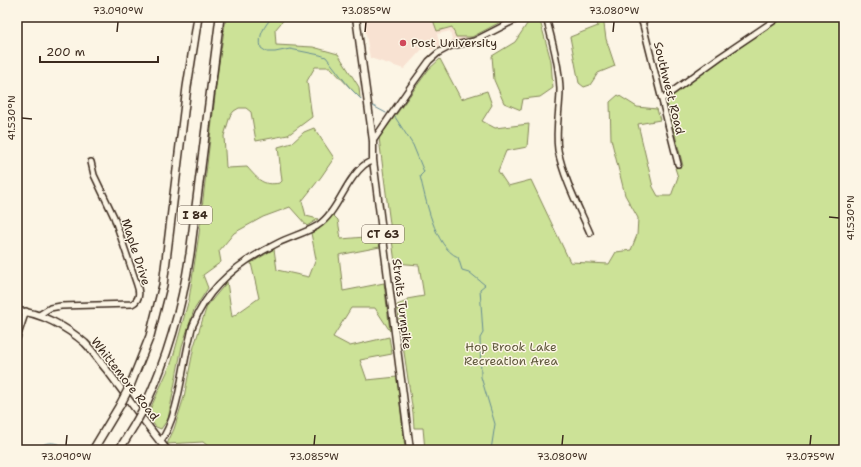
<svg xmlns="http://www.w3.org/2000/svg" width="861" height="467" font-family="'Shantell Sans',sans-serif">
  <rect width="100%" height="100%" fill="#fcf5e5"/>
  <filter id="ink" filterUnits="userSpaceOnUse"><feTurbulence type="fractalNoise" baseFrequency=".025" numOctaves="2"/><feDisplacementMap in="SourceGraphic" scale="8" xChannelSelector="R" yChannelSelector="G"/><feConvolveMatrix kernelMatrix="1 2 1 2 8 2 1 2 1" color-interpolation-filters="sRGB"/></filter>
  <g filter="url(#ink)">
    <!-- built -->
    <path fill="#f8e2d2" d="M363,17H510L469,38L453,43L450,31L437,34L440,47L430,50L429,45L425,46L404,69L370,58Z"/>
    <!-- green -->
    <g fill="#cce297" stroke="#84865a">
      <path d="M226,17H286L275,30L276,45L313,47L338,54L359,87L360,98L330,67H315L307,81L312,117L288,135L256,141L251,112L246,108H239L234,111L230,116L224,136L226,167L227,168L247,167C259,180 262,186 280,183L282,181L278,147L292,143L304,132L314,128L334,158L321,177L302,201L306,216L318,219L307,226L290,207L263,217L234,233L219,251L221,262L203,275L208,288L194,310L182,346L168,419L161,429L156,427L147,416L172,361L189,299L199,234L218,70Z"/>
      <path d="M432,17H510L472,37H456L452,27L437,31Z"/>
      <path d="M539,17L551,61L553,88L540,97L523,99L521,110L504,103L494,80L492,56L515,42L529,21Z"/>
      <path d="M595,17H603L606,39L615,66L598,73L590,85L584,87L579,83L570,37L598,26Z"/>
      <path d="M784,17H844V450H425L423,428H414L413,413L397,305L407,301V299L424,296L419,265L395,263L379,138L429,69L440,59L461,99L487,91L492,105L482,121L495,128L529,124L527,147L506,151L498,171L508,186L531,180L570,262L609,264L616,252L631,250L637,235L638,218L625,195L611,139L610,102L618,95L637,107L657,109L660,120L638,124L653,187L658,196H671L678,177L675,168L683,166L667,103L671,97L707,70Z"/>
      <path d="M333,215L338,220L341,239L377,236L380,247L339,255L343,291L384,283L390,331L375,308H351L333,337L350,346L389,337L392,354L360,360L367,380L397,377L405,448L404,450H213L203,442L167,444L174,429L184,397L194,346L207,306L227,282L232,317L259,298L251,263L274,249L277,270L309,277L316,259L311,233L320,228Z"/>
    </g>
    <g fill="none" stroke-linecap="round" stroke-linejoin="round">
      <!-- stream -->
      <g stroke="#668c93" stroke-width="1">
        <path d="M272,17C264,27 258,35 261,48L267,52H275L290,49L320,55L326,57L350,88L361,99"/>
        <path d="M373,106L386,113"/>
        <path d="M395,117L413,145L424,172L420,176C426,199 434,247 458,257L462,270L469,272L485,285L480,289L483,333L480,338L481,377L495,424L491,450"/>
        <path d="M36,450C48,438 57,443 71,450"/>
      </g>
      <defs>
        <g id="minor">
          <path d="M546,17C552,41 559,64 560,89C560,110 555,129 558,150C563,177 579,208 590,233"/>
          <path d="M641,17L678,164"/>
          <path d="M642,22L648,17"/>
          <path d="M662,99L720,57L775,20L774,17"/>
          <path d="M373,141L411,86L429,61L438,53L451,46L474,41L521,17"/>
          <path d="M39,315L50,308L61,306L132,304C140,300 140,293 137,285L114,217L94,175L91,162"/>
          <path d="M17,338L26,311"/>
          <path d="M160,442C178,419 182,370 189,341C191,335 191,328 194,323C208,286 243,260 278,243C290,237 305,233 317,226C338,212 344,182 363,166C366,163 370,162 373,160"/>
        </g>
        <g id="major">
          <path d="M356,17L373,141V160L410,450"/>
          <path d="M17,311C40,312 68,328 85,343C93,351 99,361 106,369C127,396 145,424 167,450"/>
        </g>
        <g id="highway">
          <path d="M130,386L150,336L163,285L187,87L198,17"/>
          <path d="M145,406C168,357 182,307 190,254L220,17"/>
          <path d="M93,450L120,405"/>
          <path d="M119,450L135,424"/>
        </g>
      </defs>
      <!-- minor casing -->
      <use href="#minor" stroke="#3b2a1e" stroke-width="8"/>
      <!-- major casing -->
      <use href="#major" stroke="#3b2a1e" stroke-width="9"/>
      <!-- highway casing -->
      <use href="#highway" stroke="#3b2a1e" stroke-width="10"/>
      <!-- minor -->
      <use href="#minor" stroke="#fcf5e5" stroke-width="5"/>
      <!-- major -->
      <use href="#major" stroke="#fcf5e5" stroke-width="6"/>
      <!-- highway -->
      <use href="#highway" stroke="#fcf5e5" stroke-width="7"/>
      <defs>
        <g id="highway-bridge">
          <path d="M120,405L130,386"/>
          <path d="M135,424L145,406"/>
        </g>
      </defs>
      <!-- highway-bridge casing -->
      <use href="#highway-bridge" stroke="#3b2a1e" stroke-width="10" stroke-linecap="butt"/>
      <!-- highway-bridge -->
      <use href="#highway-bridge" stroke="#fcf5e5" stroke-width="7"/>
    </g>
  </g>
  <!-- ticks -->
  <path fill="none" stroke="#3b2a1e" stroke-width="1.5" d="M117,32L118,22M365,32L366,22M613,32L614,22M22,118L32,119M829,217L839,218M66,445L67,435M314,445L315,435M562,445L563,435M810,445L811,435"/>
  <!-- markers -->
  <circle fill="#d1495b" stroke="#fcf5e5" stroke-width="1.5" cx="403" cy="43" r="4"/>
  <g text-anchor="middle" stroke-width="3" stroke-linejoin="round" paint-order="stroke">
    <!-- shield labels -->
    <g fill="#fcf5e5" stroke="#75675a" stroke-width="1">
      <rect x="178" y="206" width="34" height="18" rx="3"/>
      <rect x="362" y="225" width="42" height="18" rx="3"/>
    </g>
    <g font-size="11" font-weight="bold" fill="#3b2a1e">
      <text x="195" y="219">I 84</text>
      <text x="383" y="238">CT 63</text>
    </g>
    <!-- poi labels -->
    <g font-size="12" fill="#3b2a1e" stroke="#fcf5e5" text-anchor="start">
      <text x="411" y="47">Post University</text>
    </g>
    <!-- street labels -->
    <g font-size="12" fill="#3b2a1e" stroke="#fcf5e5">
      <text transform="translate(669 88) rotate(76)" y="4">Southwest Road</text>
      <text transform="translate(136 252) rotate(72)" y="4">Maple Drive</text>
      <text transform="translate(402 304) rotate(83)" y="4">Straits Turnpike</text>
      <text transform="translate(125 379) rotate(52)" y="4">Whittemore Road</text>
    </g>
    <!-- park labels -->
    <g font-size="12" fill="#5f583c" stroke="#fcf5e5">
      <text x="511" y="351">Hop Brook Lake<tspan x="511" dy="14">Recreation Area</tspan></text>
    </g>
  </g>
  <!-- margin -->
  <rect width="861" height="467" fill="none" stroke="#fcf5e5" stroke-width="44"/>
  <!-- scale -->
  <path d="M40 56v6h118v-6" fill="none" stroke="#3b2a1e" stroke-width="2"/>
  <text x="46" y="56" font-size="12" fill="#3b2a1e" stroke="#fcf5e5" stroke-width="3" paint-order="stroke">200 m</text>
  <rect x="22" y="22" width="817" height="423" fill="none" stroke="#3b2a1e" stroke-width="1.5"/>
  <g font-size="10" text-anchor="middle" fill="#3b2a1e">
    <text x="118" y="14">73.090°W</text>
    <text x="366" y="14">73.085°W</text>
    <text x="614" y="14">73.080°W</text>
    <text transform="translate(11 118) rotate(-90)" y="4">41.530°N</text>
    <text transform="translate(850 218) rotate(-90)" y="4">41.530°N</text>
    <text x="66" y="460">73.090°W</text>
    <text x="314" y="460">73.085°W</text>
    <text x="562" y="460">73.080°W</text>
    <text x="810" y="460">73.075°W</text>
  </g>
</svg>
